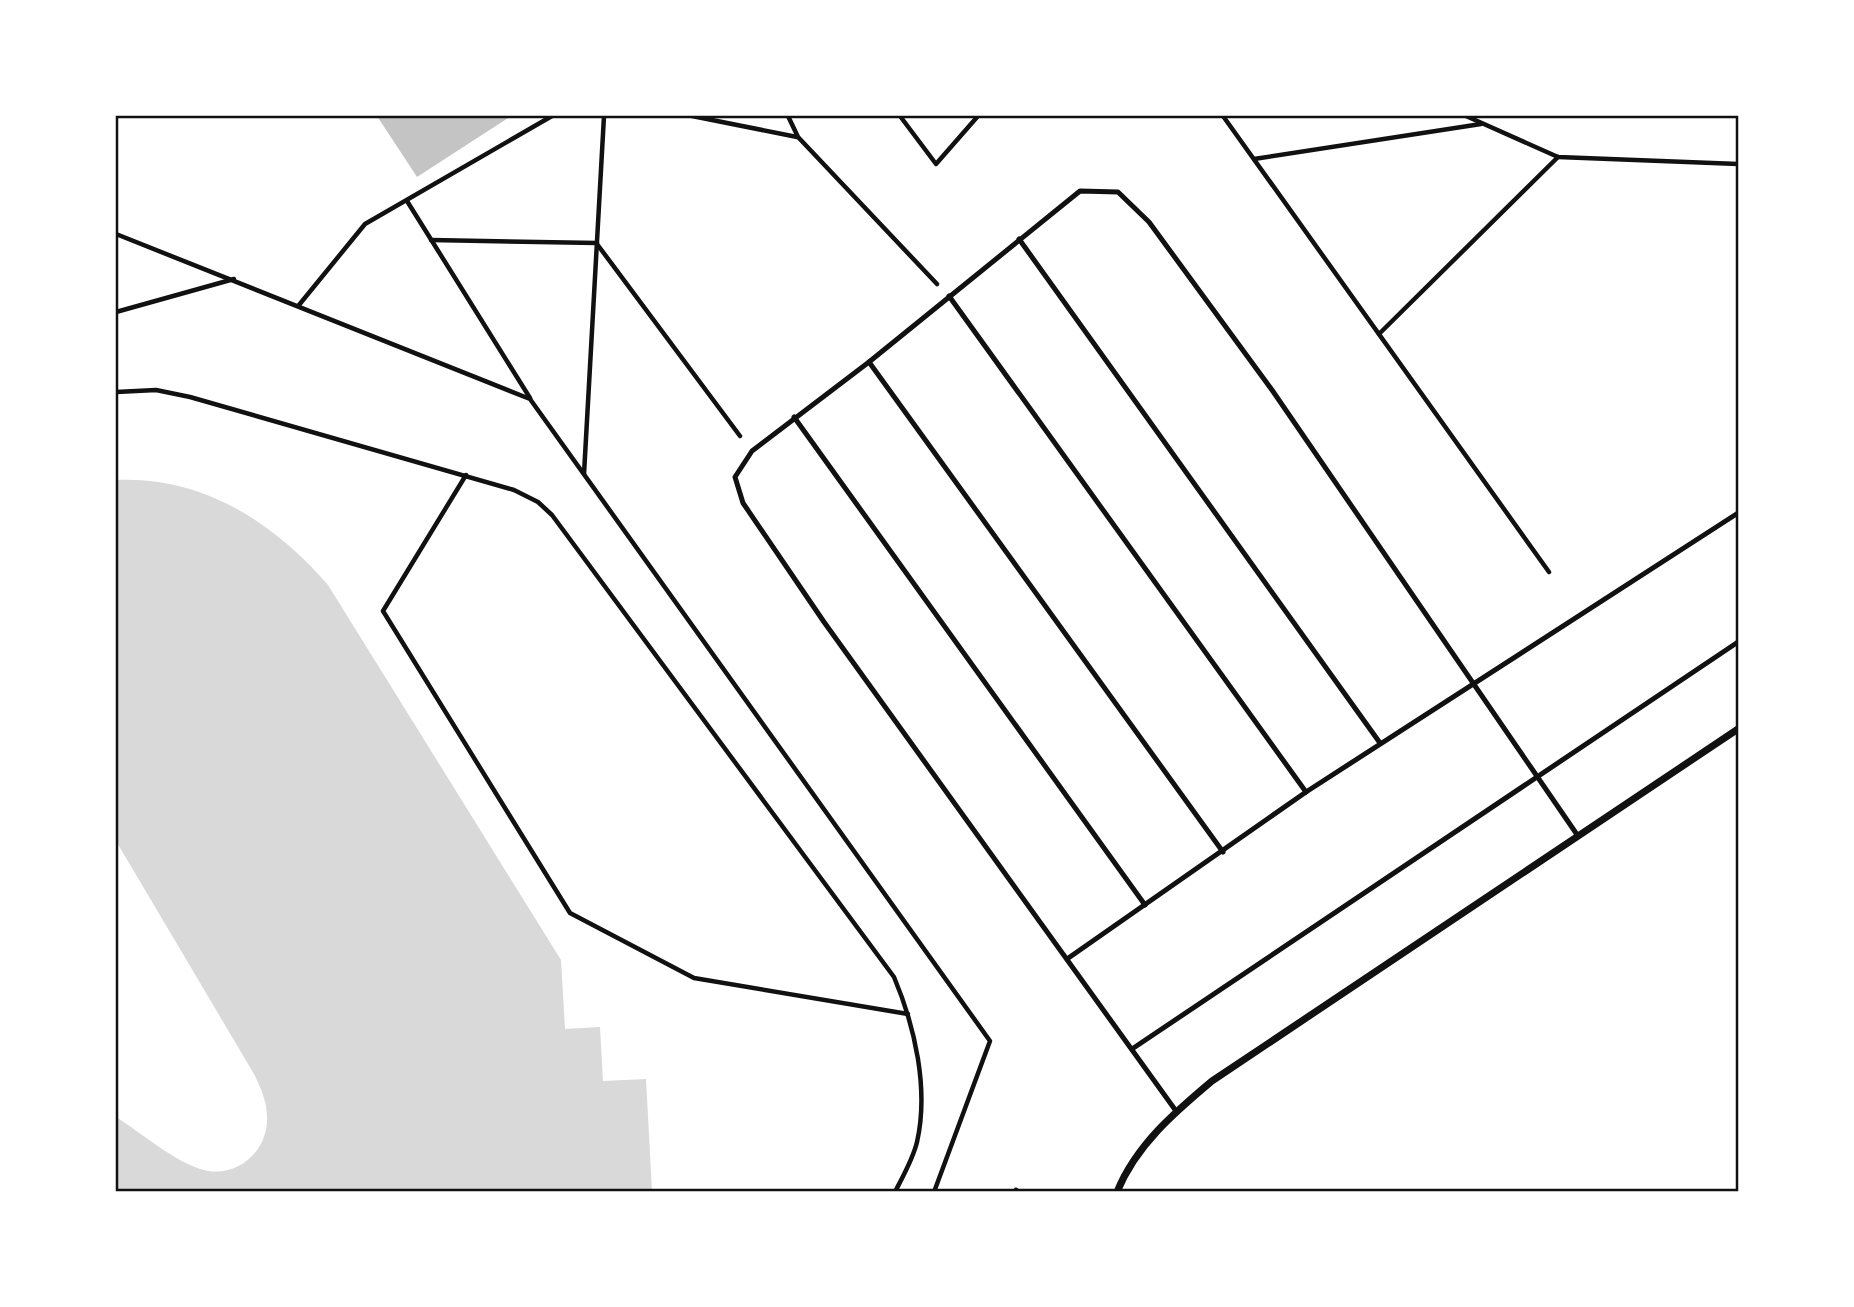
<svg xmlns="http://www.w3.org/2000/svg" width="1854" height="1307" font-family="Manrope,sans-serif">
  <rect width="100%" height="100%" fill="#fff"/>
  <!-- water -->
  <path fill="#d9d9d9" d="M116,480C202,476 274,522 328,585L561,960L565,1029L600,1027L603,1081L646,1079L652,1191H116V1117C140,1132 176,1163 204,1170C236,1178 266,1153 267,1121C268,1104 261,1088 254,1074L116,841Z"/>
  <!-- building -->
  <path fill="#c4c4c4" d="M377,116H511L417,177Z"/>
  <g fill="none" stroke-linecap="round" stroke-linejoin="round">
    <!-- path -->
    <g stroke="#111" stroke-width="4.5">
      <path d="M692,116L797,137"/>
      <path d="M788,116L798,137L937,284"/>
      <path d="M900,116L936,164L978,116"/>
      <path d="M1223,116L1549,572"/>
      <path d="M1466,116L1558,157L1738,164"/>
      <path d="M1254,159L1481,124"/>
      <path d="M407,201L530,398"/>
      <path d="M116,234L530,399L990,1041L934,1192"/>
      <path d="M431,240L597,243"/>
      <path d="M597,244L740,436"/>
      <path d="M299,305L365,224L552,116"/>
      <path d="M116,312L234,279"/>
      <path d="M1379,334L1558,157"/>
      <path d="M116,392L156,390L190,397L514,490L538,502L552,515L894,977C915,1027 929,1089 917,1142C913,1159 903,1176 895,1192"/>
      <path d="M584,474L604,116"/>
      <path d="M466,475L383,611L570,913L694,978L908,1014"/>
    </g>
    <!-- service -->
    <g stroke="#111" stroke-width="5">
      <path d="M1019,239L1380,743"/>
      <path d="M949,296L1306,792"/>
      <path d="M869,362L1223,852"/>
      <path d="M794,417L1145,905"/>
      <path d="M1067,959L1306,792L1738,513"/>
      <path d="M1132,1049L1738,642"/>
      <path d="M1176,1111L824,622L743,503L735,477L752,451L869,362L1080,191L1118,192L1149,222L1272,390L1578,836"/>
      <path d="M1015,1192L1016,1190"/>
    </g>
    <!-- minor -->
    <path stroke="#111" stroke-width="7" d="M1117,1192C1136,1145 1175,1112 1212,1081L1738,729"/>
  </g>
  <!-- border -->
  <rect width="1854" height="1307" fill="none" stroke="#ffffff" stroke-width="234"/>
  <rect x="117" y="117" width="1620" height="1073" fill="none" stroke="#111" stroke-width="2.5"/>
</svg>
